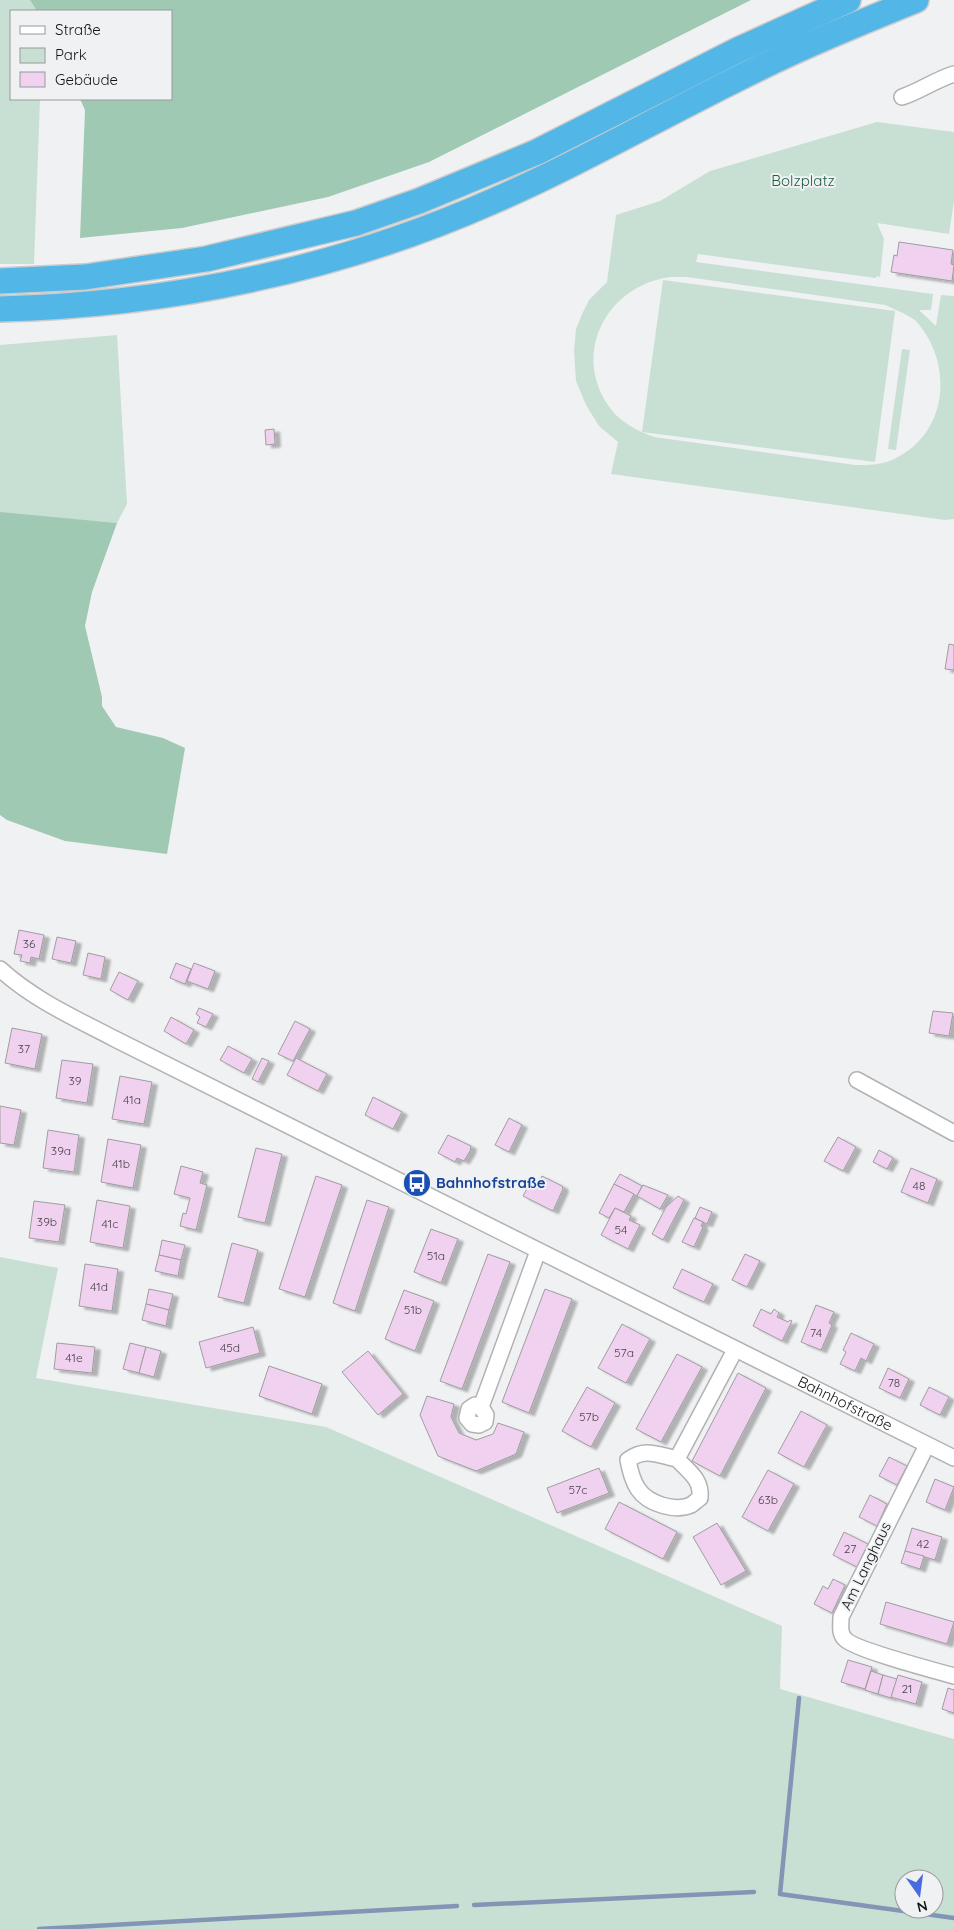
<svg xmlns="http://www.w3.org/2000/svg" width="954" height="1929" font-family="Quicksand,sans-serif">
  <defs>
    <filter id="shadow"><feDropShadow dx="5.5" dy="3" stdDeviation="1" flood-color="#0004"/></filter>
  </defs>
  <rect width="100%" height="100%" fill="#f0f1f3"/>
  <!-- green -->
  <g fill="#c7e0d3" fill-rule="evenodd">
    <path d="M0,0H44L43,11H11V99H40L34,264H0Z"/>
    <path d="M877,122L954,132V201L949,234L877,223L884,239L880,277L877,276L876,278L698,254L696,262L933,294L931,310H919L936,326L941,295L954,296V519L945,520L611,474L618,442L599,426L586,405L576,381L574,351L576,329L583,312L589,300L607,282L616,215L660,201L710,171ZM670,277H687L885,305C896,310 907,314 916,321C954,363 949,435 892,460C880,465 868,465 855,465L654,437C640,432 626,425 615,414C568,361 603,286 670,277Z"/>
    <path d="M663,280L895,311L875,462L642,432Z"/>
    <path d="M117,335L127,504L117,523L0,513V345Z"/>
    <path d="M902,349L910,350L896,450L888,449Z"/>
    <path d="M0,1257L58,1268L36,1378L326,1427L782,1626L780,1689L954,1739V1929H0ZM904,1879H934V1909H904Z"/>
  </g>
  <!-- forest -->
  <g fill="#a0c9b4">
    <path d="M30,0H751L429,162L328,197L182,228L80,238L85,110L80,99H171V11H37Z"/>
    <path d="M0,512L117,523L92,592L85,626L102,697V706L116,727L163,738L185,748L167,854L65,841L7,820L0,815Z"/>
  </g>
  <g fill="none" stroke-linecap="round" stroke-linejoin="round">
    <!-- stream -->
    <g stroke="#8395b5" stroke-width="4.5">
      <path d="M799,1698L780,1894L954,1918"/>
      <path d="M474,1905L754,1892"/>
      <path d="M39,1929L457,1906"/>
    </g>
  </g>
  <!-- building -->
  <g fill="#f0d1ef" stroke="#9f9d9f" filter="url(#shadow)">
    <path d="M899,242L953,250L951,264L954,265L952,281L891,272L894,255L897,256Z"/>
    <path d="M274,429L275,444L266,445L265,430Z"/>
    <path d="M949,644L954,645V670L945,669Z"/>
    <path d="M19,930L44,935L39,959L31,957L30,963L20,961L22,955L14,954Z"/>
    <path d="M57,937L76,941L71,963L52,959Z"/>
    <path d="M88,953L105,957L101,979L83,975Z"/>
    <path d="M176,963L191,969L185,984L170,978Z"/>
    <path d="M194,963L215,971L208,989L187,981Z"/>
    <path d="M119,972L138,981L128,1000L110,990Z"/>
    <path d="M199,1008L213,1014L206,1027L197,1023L200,1017L196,1014Z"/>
    <path d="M933,1011L953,1013L949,1036L929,1033Z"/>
    <path d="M171,1017L194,1030L186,1044L164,1031Z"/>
    <path d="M295,1021L310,1029L293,1061L278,1054Z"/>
    <path d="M12,1028L42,1034L35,1069L5,1063Z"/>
    <path d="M228,1046L252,1059L244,1073L220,1060Z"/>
    <path d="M262,1058L269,1061L258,1082L252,1079Z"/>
    <path d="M296,1058L327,1074L318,1091L287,1075Z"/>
    <path d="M62,1060L93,1064L87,1103L56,1098Z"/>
    <path d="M120,1076L152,1082L144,1124L112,1119Z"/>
    <path d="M373,1097L402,1112L393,1129L365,1115Z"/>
    <path d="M0,1106L21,1110L14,1145L0,1143Z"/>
    <path d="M509,1118L522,1125L509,1152L495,1145Z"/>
    <path d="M48,1130L79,1135L74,1172L43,1168Z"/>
    <path d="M448,1135L471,1146L470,1151L464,1161L457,1158L455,1162L438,1153Z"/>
    <path d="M838,1137L856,1147L843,1171L824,1161Z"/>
    <path d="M108,1139L141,1145L133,1188L101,1182Z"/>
    <path d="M256,1148L282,1154L265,1223L238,1217Z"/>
    <path d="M879,1150L893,1158L887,1169L873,1162Z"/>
    <path d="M181,1166L203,1172L200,1183L207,1185L196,1230L180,1226L183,1213L186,1214L190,1198L174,1194Z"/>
    <path d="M911,1168L937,1179L928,1203L901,1192Z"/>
    <path d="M620,1174L642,1186L637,1196L614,1184Z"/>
    <path d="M316,1176L342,1185L305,1297L279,1289Z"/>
    <path d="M542,1176L562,1186L563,1189L553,1211L523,1196L532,1179L539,1182Z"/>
    <path d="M614,1184L634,1194L624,1212L615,1208L609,1218L599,1213Z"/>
    <path d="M643,1185L668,1195L660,1209L637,1196Z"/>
    <path d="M678,1196L684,1200L663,1240L652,1234L666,1207Z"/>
    <path d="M97,1200L130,1206L123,1248L90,1242Z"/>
    <path d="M367,1200L389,1207L355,1311L333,1303Z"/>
    <path d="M34,1201L65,1205L59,1242L29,1238Z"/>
    <path d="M700,1207L712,1212L707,1224L695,1218Z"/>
    <path d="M615,1208L631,1216L629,1220L640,1225L628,1249L601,1235Z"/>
    <path d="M694,1218L703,1222L701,1226L703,1227L694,1247L682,1242Z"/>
    <path d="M431,1229L458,1239L441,1283L414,1272Z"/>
    <path d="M162,1240L185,1245L181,1260L159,1255Z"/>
    <path d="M232,1243L258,1250L244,1303L218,1297Z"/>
    <path d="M488,1254L510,1262L462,1389L440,1381Z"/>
    <path d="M745,1254L760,1261L747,1287L732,1280Z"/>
    <path d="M159,1255L181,1260L178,1276L155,1271Z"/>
    <path d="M85,1264L118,1269L112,1311L79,1306Z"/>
    <path d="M682,1269L713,1284L704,1302L673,1288Z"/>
    <path d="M149,1289L173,1294L169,1310L146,1304Z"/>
    <path d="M545,1289L572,1299L529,1413L502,1402Z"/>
    <path d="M404,1290L434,1301L415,1351L385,1339Z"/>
    <path d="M146,1304L169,1310L166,1326L142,1320Z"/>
    <path d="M816,1305L834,1312L829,1323L832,1325L821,1350L801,1342Z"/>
    <path d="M761,1309L771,1314L774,1309L779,1313L777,1317L788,1322L790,1320L792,1321L782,1341L753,1326Z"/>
    <path d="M622,1324L650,1339L626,1383L598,1368Z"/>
    <path d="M253,1327L260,1353L206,1368L199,1342Z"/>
    <path d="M851,1333L874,1344L866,1361L861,1358L855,1371L840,1364L846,1352L843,1350Z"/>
    <path d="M57,1343L95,1347L92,1373L54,1369Z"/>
    <path d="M130,1343L146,1347L139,1373L123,1369Z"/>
    <path d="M146,1347L161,1351L154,1377L139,1373Z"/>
    <path d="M368,1351L403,1394L378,1415L342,1372Z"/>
    <path d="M677,1354L702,1367L661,1442L636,1429Z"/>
    <path d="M269,1366L322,1384L312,1414L259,1396Z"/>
    <path d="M888,1368L909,1379L900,1398L879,1388Z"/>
    <path d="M738,1373L766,1388L720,1476L692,1461Z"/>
    <path d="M587,1387L615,1403L591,1447L562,1431Z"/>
    <path d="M929,1387L949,1397L940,1415L920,1405Z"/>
    <path d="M427,1396L454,1404L451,1417L459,1433L476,1440L493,1434L498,1423L524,1432L516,1454L476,1471L438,1456L420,1415Z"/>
    <path d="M801,1411L827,1425L804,1467L778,1453Z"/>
    <path d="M889,1457L907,1466L897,1485L879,1476Z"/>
    <path d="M599,1468L609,1493L557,1513L547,1488Z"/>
    <path d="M768,1470L794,1484L768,1531L742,1517Z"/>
    <path d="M935,1479L954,1487L945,1510L926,1502Z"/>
    <path d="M870,1495L887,1504L877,1526L859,1517Z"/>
    <path d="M619,1502L677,1532L663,1559L605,1529Z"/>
    <path d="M717,1523L746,1571L721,1585L693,1537Z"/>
    <path d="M912,1528L942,1537L935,1560L905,1551Z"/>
    <path d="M844,1532L868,1544L857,1567L833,1555Z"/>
    <path d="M905,1551L924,1556L920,1569L901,1563Z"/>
    <path d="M833,1579L845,1585L832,1613L814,1604L823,1586L828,1589Z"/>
    <path d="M886,1602L954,1622L947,1644L880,1624Z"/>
    <path d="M848,1660L872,1667L865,1689L841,1682Z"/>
    <path d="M871,1671L883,1675L878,1694L865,1690Z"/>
    <path d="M883,1675L897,1679L891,1698L878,1694Z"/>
    <path d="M898,1675L922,1682L916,1704L891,1697Z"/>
    <path d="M948,1688L954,1690V1713L942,1709Z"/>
  </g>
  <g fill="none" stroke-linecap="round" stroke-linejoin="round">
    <defs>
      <g id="minor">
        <path d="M902,97C920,91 935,80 954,74"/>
        <path id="s1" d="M0,969C34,1000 75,1018 115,1039L954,1458"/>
        <path d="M857,1080L954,1133"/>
        <path d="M481,1407L486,1415L485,1422L479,1425L472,1424L467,1418L469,1409L475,1405L481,1407L538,1251"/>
        <path d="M927,1445L841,1617C841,1626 839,1633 845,1639C853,1649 936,1671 954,1676"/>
        <path d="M677,1459C688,1471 702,1479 700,1498C697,1500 694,1503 691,1505C675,1512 648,1504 638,1489C632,1480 630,1471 628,1460C645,1447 658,1455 677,1459L735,1350"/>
      </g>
      <g id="trunk">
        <path d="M0,281L85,277L206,259L356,223L419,201L537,152L738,50L848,0"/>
        <path d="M0,309C168,305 337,270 491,202C576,165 658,118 741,77C798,48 857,24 916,0"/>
      </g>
    </defs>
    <!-- minor casing -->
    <use href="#minor" stroke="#b1b2b4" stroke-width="18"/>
    <!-- trunk casing -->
    <use href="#trunk" stroke="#cbcbcc" stroke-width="28"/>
    <!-- minor -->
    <use href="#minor" stroke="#fff" stroke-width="15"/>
    <!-- trunk -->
    <use href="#trunk" stroke="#52b6e6" stroke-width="25"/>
  </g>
  <!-- icons -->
  <defs>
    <symbol id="bus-disc" viewBox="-11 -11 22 22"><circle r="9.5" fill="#1a4fb4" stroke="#f0f1f3"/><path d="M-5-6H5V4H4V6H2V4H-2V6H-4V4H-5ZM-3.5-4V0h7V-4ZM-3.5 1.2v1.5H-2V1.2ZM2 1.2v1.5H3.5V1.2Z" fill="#fff"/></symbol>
  </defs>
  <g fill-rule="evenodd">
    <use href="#bus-disc" x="401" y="1167" width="32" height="32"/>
  </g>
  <g text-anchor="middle" stroke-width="4" stroke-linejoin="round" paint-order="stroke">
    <!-- number labels -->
    <g font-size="12" fill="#4b434c">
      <text x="29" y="948">36</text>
      <text x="24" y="1053">37</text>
      <text x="75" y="1085">39</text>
      <text x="132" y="1104">41a</text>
      <text x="61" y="1155">39a</text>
      <text x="121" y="1168">41b</text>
      <text x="919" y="1190">48</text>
      <text x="47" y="1226">39b</text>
      <text x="110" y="1228">41c</text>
      <text x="621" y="1234">54</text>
      <text x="436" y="1260">51a</text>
      <text x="99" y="1291">41d</text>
      <text x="413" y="1314">51b</text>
      <text x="816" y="1337">74</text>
      <text x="230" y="1352">45d</text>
      <text x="624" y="1357">57a</text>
      <text x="74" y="1362">41e</text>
      <text x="894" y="1387">78</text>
      <text x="589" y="1421">57b</text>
      <text x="578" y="1494">57c</text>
      <text x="768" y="1504">63b</text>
      <text x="923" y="1548">42</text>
      <text x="850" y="1553">27</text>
      <text x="907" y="1693">21</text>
    </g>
    <!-- park labels -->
    <g font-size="15" fill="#1b6044" stroke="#f0f1f3">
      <text x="803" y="186">Bolzplatz</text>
    </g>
    <!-- transit labels -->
    <g font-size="15" font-weight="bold" fill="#164399" stroke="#f0f1f3" text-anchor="start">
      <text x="436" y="1188">Bahnhofstraße</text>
    </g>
    <!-- street labels -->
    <g font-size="15" fill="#141415" stroke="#f0f1f3">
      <text dy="5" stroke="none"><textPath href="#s1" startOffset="951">Bahnhofstraße</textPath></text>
      <text transform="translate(866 1566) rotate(-64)" y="5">Am Langhaus</text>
    </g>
  </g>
  <!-- legend -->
  <rect x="10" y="10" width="162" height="90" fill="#f0f1f3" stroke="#98999a"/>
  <rect x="20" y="26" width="25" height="8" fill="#ffffff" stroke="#98999a"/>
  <text x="55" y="35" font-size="15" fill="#141415">Straße</text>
  <rect x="20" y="48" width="25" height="15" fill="#c7e0d3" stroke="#98999a"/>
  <text x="55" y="60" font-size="15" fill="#141415">Park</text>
  <rect x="20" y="72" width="25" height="15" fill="#f0d1ef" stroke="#98999a"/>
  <text x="55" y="85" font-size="15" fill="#141415">Gebäude</text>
  <!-- north arrow -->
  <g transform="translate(919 1894) rotate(166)"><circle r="24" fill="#f0f1f3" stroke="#98999a"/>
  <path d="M0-4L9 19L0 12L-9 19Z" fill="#486cdf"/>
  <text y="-8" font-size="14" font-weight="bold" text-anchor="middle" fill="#141415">N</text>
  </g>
</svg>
